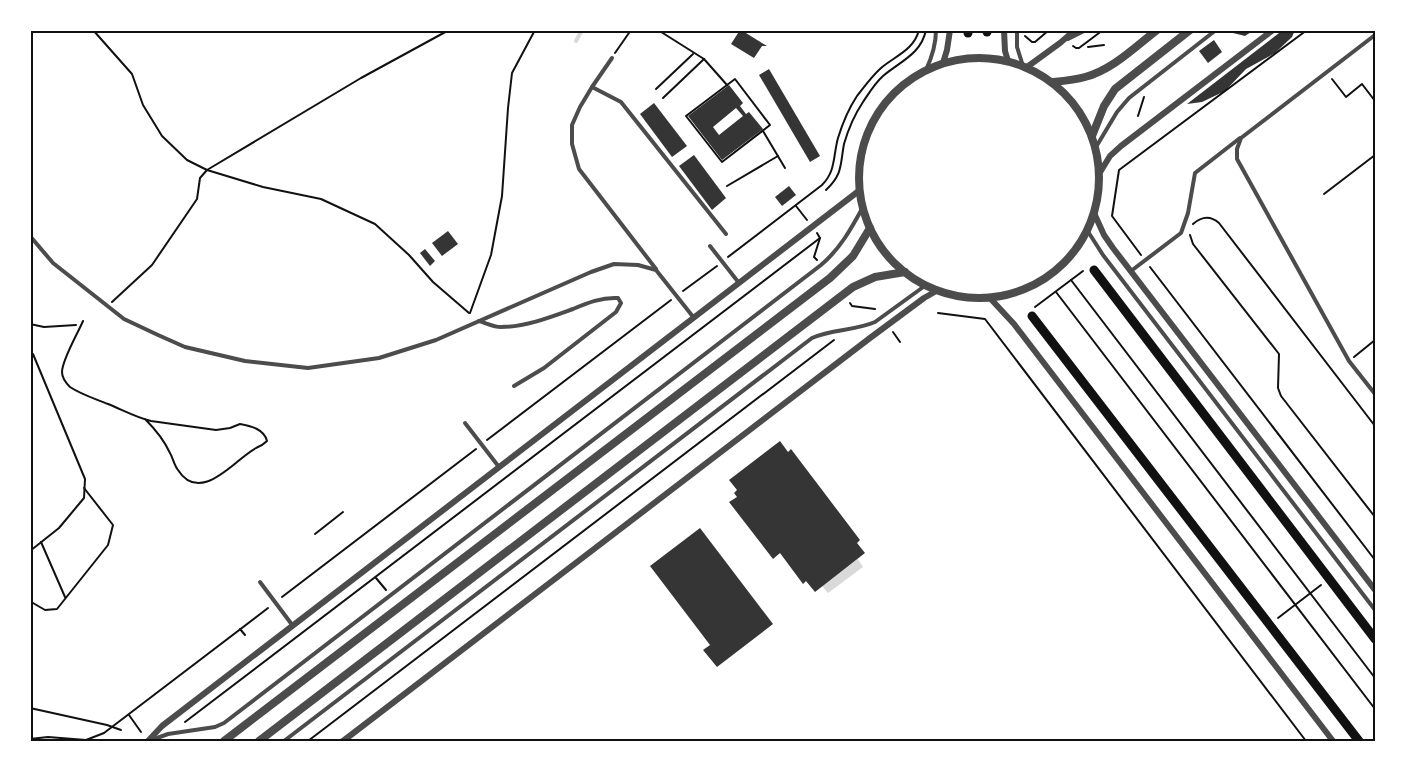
<svg xmlns="http://www.w3.org/2000/svg" width="1405" height="771" font-family="Montserrat,sans-serif">
  <rect width="100%" height="100%" fill="#fff"/>
  <!-- water -->
  <path fill="#d9d9d9" d="M858,559L863,567L828,593L822,586Z"/>
  <g fill="none" stroke-linecap="round" stroke-linejoin="round">
    <!-- stream -->
    <path stroke="#d9d9d9" stroke-width="4" d="M576,41L582,30"/>
  </g>
  <!-- building -->
  <g fill="#353535" fill-rule="evenodd">
    <path d="M740,30H741L767,46H762L754,58L731,44Z"/>
    <path d="M1235,30H1254L1245,36L1233,33Z"/>
    <path d="M1283,30H1295L1292,37L1275,53L1246,69L1225,91L1202,102L1187,104Z"/>
    <path d="M1214,40L1222,52L1208,63L1199,51Z"/>
    <path d="M769,69L820,156L810,162L759,75Z"/>
    <path d="M729,85L743,103L740,106L746,114L749,112L763,129L722,160L688,116ZM736,108L743,116L719,135L713,127Z"/>
    <path d="M654,103L687,146L672,157L640,114Z"/>
    <path d="M694,155L726,198L712,210L679,166Z"/>
    <path d="M789,186L796,195L782,206L775,197Z"/>
    <path d="M448,231L458,244L442,256L432,243Z"/>
    <path d="M425,249L435,261L430,266L420,253Z"/>
    <path d="M780,441L788,452L791,449L860,540L857,543L865,553L815,592L806,581L803,584L780,553L773,559L729,502L737,497L734,493L737,490L729,480Z"/>
    <path d="M700,528L773,624L717,667L703,650L710,645L650,566Z"/>
  </g>
  <g fill="none" stroke-linecap="round" stroke-linejoin="round">
    <!-- path -->
    <g stroke="#111" stroke-width="2">
      <path d="M93,30L132,74L143,105L162,136L187,160L207,170L263,187L321,199L375,224L409,255L433,282L469,313"/>
      <path d="M658,30L704,59L727,85"/>
      <path d="M1025,36L1032,42H1035L1049,30"/>
      <path d="M1073,46L1076,48H1079L1103,30"/>
      <path d="M1088,47L1104,45"/>
      <path d="M615,53L631,30"/>
      <path d="M735,79L770,125L722,162L686,116Z"/>
      <path d="M1332,79L1346,97L1362,84L1375,101"/>
      <path d="M656,89L693,54"/>
      <path d="M663,98L704,59"/>
      <path d="M1138,116L1144,97"/>
      <path d="M763,131L785,168"/>
      <path d="M727,186L778,156"/>
      <path d="M826,190C843,174 840,165 844,144C848,130 855,114 863,102C869,93 875,83 883,76C901,61 921,54 926,30"/>
      <path d="M1324,194L1375,155"/>
      <path d="M796,206L807,220"/>
      <path d="M1193,224C1202,216 1211,216 1219,223L1375,426"/>
      <path d="M1190,235L1193,244L1279,354L1278,388L1281,396L1375,517"/>
      <path d="M1141,255L1112,216L1119,170L1307,30"/>
      <path d="M728,257L822,185C836,171 833,156 838,138C842,125 849,108 857,96C864,87 872,76 881,68C895,56 914,50 919,30"/>
      <path d="M817,260L814,257L820,238L817,233"/>
      <path d="M1150,267L1375,560"/>
      <path d="M1071,280L1375,678"/>
      <path d="M683,291L717,266"/>
      <path d="M1056,292L1375,709"/>
      <path d="M112,302L152,265L197,199L200,178L207,170L361,78L449,30"/>
      <path d="M850,303L852,306L875,309"/>
      <path d="M1035,307L1083,271"/>
      <path d="M470,313L491,255L502,196L508,108L512,73L535,30"/>
      <path d="M938,313L985,319L1306,741"/>
      <path d="M83,321C78,333 62,360 62,372C62,378 66,383 70,387C82,395 96,399 108,404C123,410 135,417 151,421L216,430L230,428L240,424C251,426 264,429 267,441C263,445 261,446 256,448C249,452 243,457 237,462C220,476 195,497 178,470C174,465 173,458 170,453C164,440 155,429 145,419"/>
      <path d="M30,324L44,327L76,325"/>
      <path d="M893,332L900,342"/>
      <path d="M1354,357L1375,340"/>
      <path d="M487,440L671,300"/>
      <path d="M315,534L343,512"/>
      <path d="M41,542L65,597"/>
      <path d="M30,551L59,528L84,498L85,479L33,354"/>
      <path d="M376,578L386,590"/>
      <path d="M282,597L476,449"/>
      <path d="M33,603L45,610L57,609L108,545L113,525L84,488"/>
      <path d="M1278,618L1321,585"/>
      <path d="M240,629L245,635"/>
      <path d="M30,708L107,725L121,730"/>
      <path d="M129,715L141,732"/>
      <path d="M185,722L820,238"/>
      <path d="M30,739L48,737L86,740L104,733L268,608"/>
      <path d="M308,741L834,340"/>
    </g>
    <!-- service -->
    <g stroke="#4c4c4c" stroke-width="4">
      <path d="M1017,30V47L1023,66"/>
      <path d="M1375,35L1241,138L1237,149V159L1349,361L1375,394"/>
      <path d="M1068,39L1086,30"/>
      <path d="M926,70C932,57 936,45 936,30"/>
      <path d="M592,87L612,58"/>
      <path d="M1096,147L1117,112L1129,98L1216,30"/>
      <path d="M1087,230L1103,255L1375,610"/>
      <path d="M30,236L53,263L124,319L158,335L185,347L245,361L308,368L379,358L436,340L591,272L614,264L638,265L656,270L694,318"/>
      <path d="M710,246L739,283"/>
      <path d="M656,269L579,169L572,144V125L580,107L592,87L621,102L726,234"/>
      <path d="M1131,271L1181,233L1188,213L1195,173L1240,138"/>
      <path d="M479,321C486,323 494,327 501,327C525,327 551,317 573,309C587,303 602,297 618,298L621,303L616,312L544,368L514,386"/>
      <path d="M465,423L499,467"/>
      <path d="M260,582L293,626"/>
      <path d="M149,741L168,734L215,727L224,723L821,265C840,249 851,229 863,207"/>
      <path d="M284,741L812,338C832,329 854,331 875,322L926,285"/>
    </g>
    <!-- minor -->
    <g stroke="#4c4c4c" stroke-width="6">
      <path d="M1004,30L1005,51L1008,61"/>
      <path d="M943,63L947,50L950,30"/>
      <path d="M1027,67L1060,43L1075,30"/>
      <path d="M1099,174L1110,156L1121,146L1273,30"/>
      <path d="M1094,213L1104,235L1113,248L1375,590"/>
      <path d="M989,297L1014,324L1333,741"/>
      <path d="M148,741L162,726L860,190"/>
      <path d="M343,741L870,338L924,298L938,290"/>
    </g>
    <!-- tertiary -->
    <g stroke="#4c4c4c" stroke-width="8">
      <circle cx="979" cy="178" r="120"/>
      <path d="M1052,82C1063,81 1075,80 1085,77C1112,70 1135,47 1157,30"/>
      <path d="M1092,136L1104,106L1115,89L1190,30"/>
      <path d="M224,741L830,278L853,256L870,228"/>
      <path d="M259,741L853,287L875,277L905,272"/>
    </g>
    <!-- secondary -->
    <g stroke="#111" stroke-width="9">
      <path d="M968,30V33"/>
      <path d="M987,30V32"/>
      <path d="M1094,270L1375,639"/>
      <path d="M1032,316L1359,741"/>
    </g>
  </g>
  <!-- border -->
  <rect width="1405" height="771" fill="none" stroke="#ffffff" stroke-width="63"/>
  <rect x="32" y="32" width="1342" height="708" fill="none" stroke="#111" stroke-width="2"/>
</svg>
